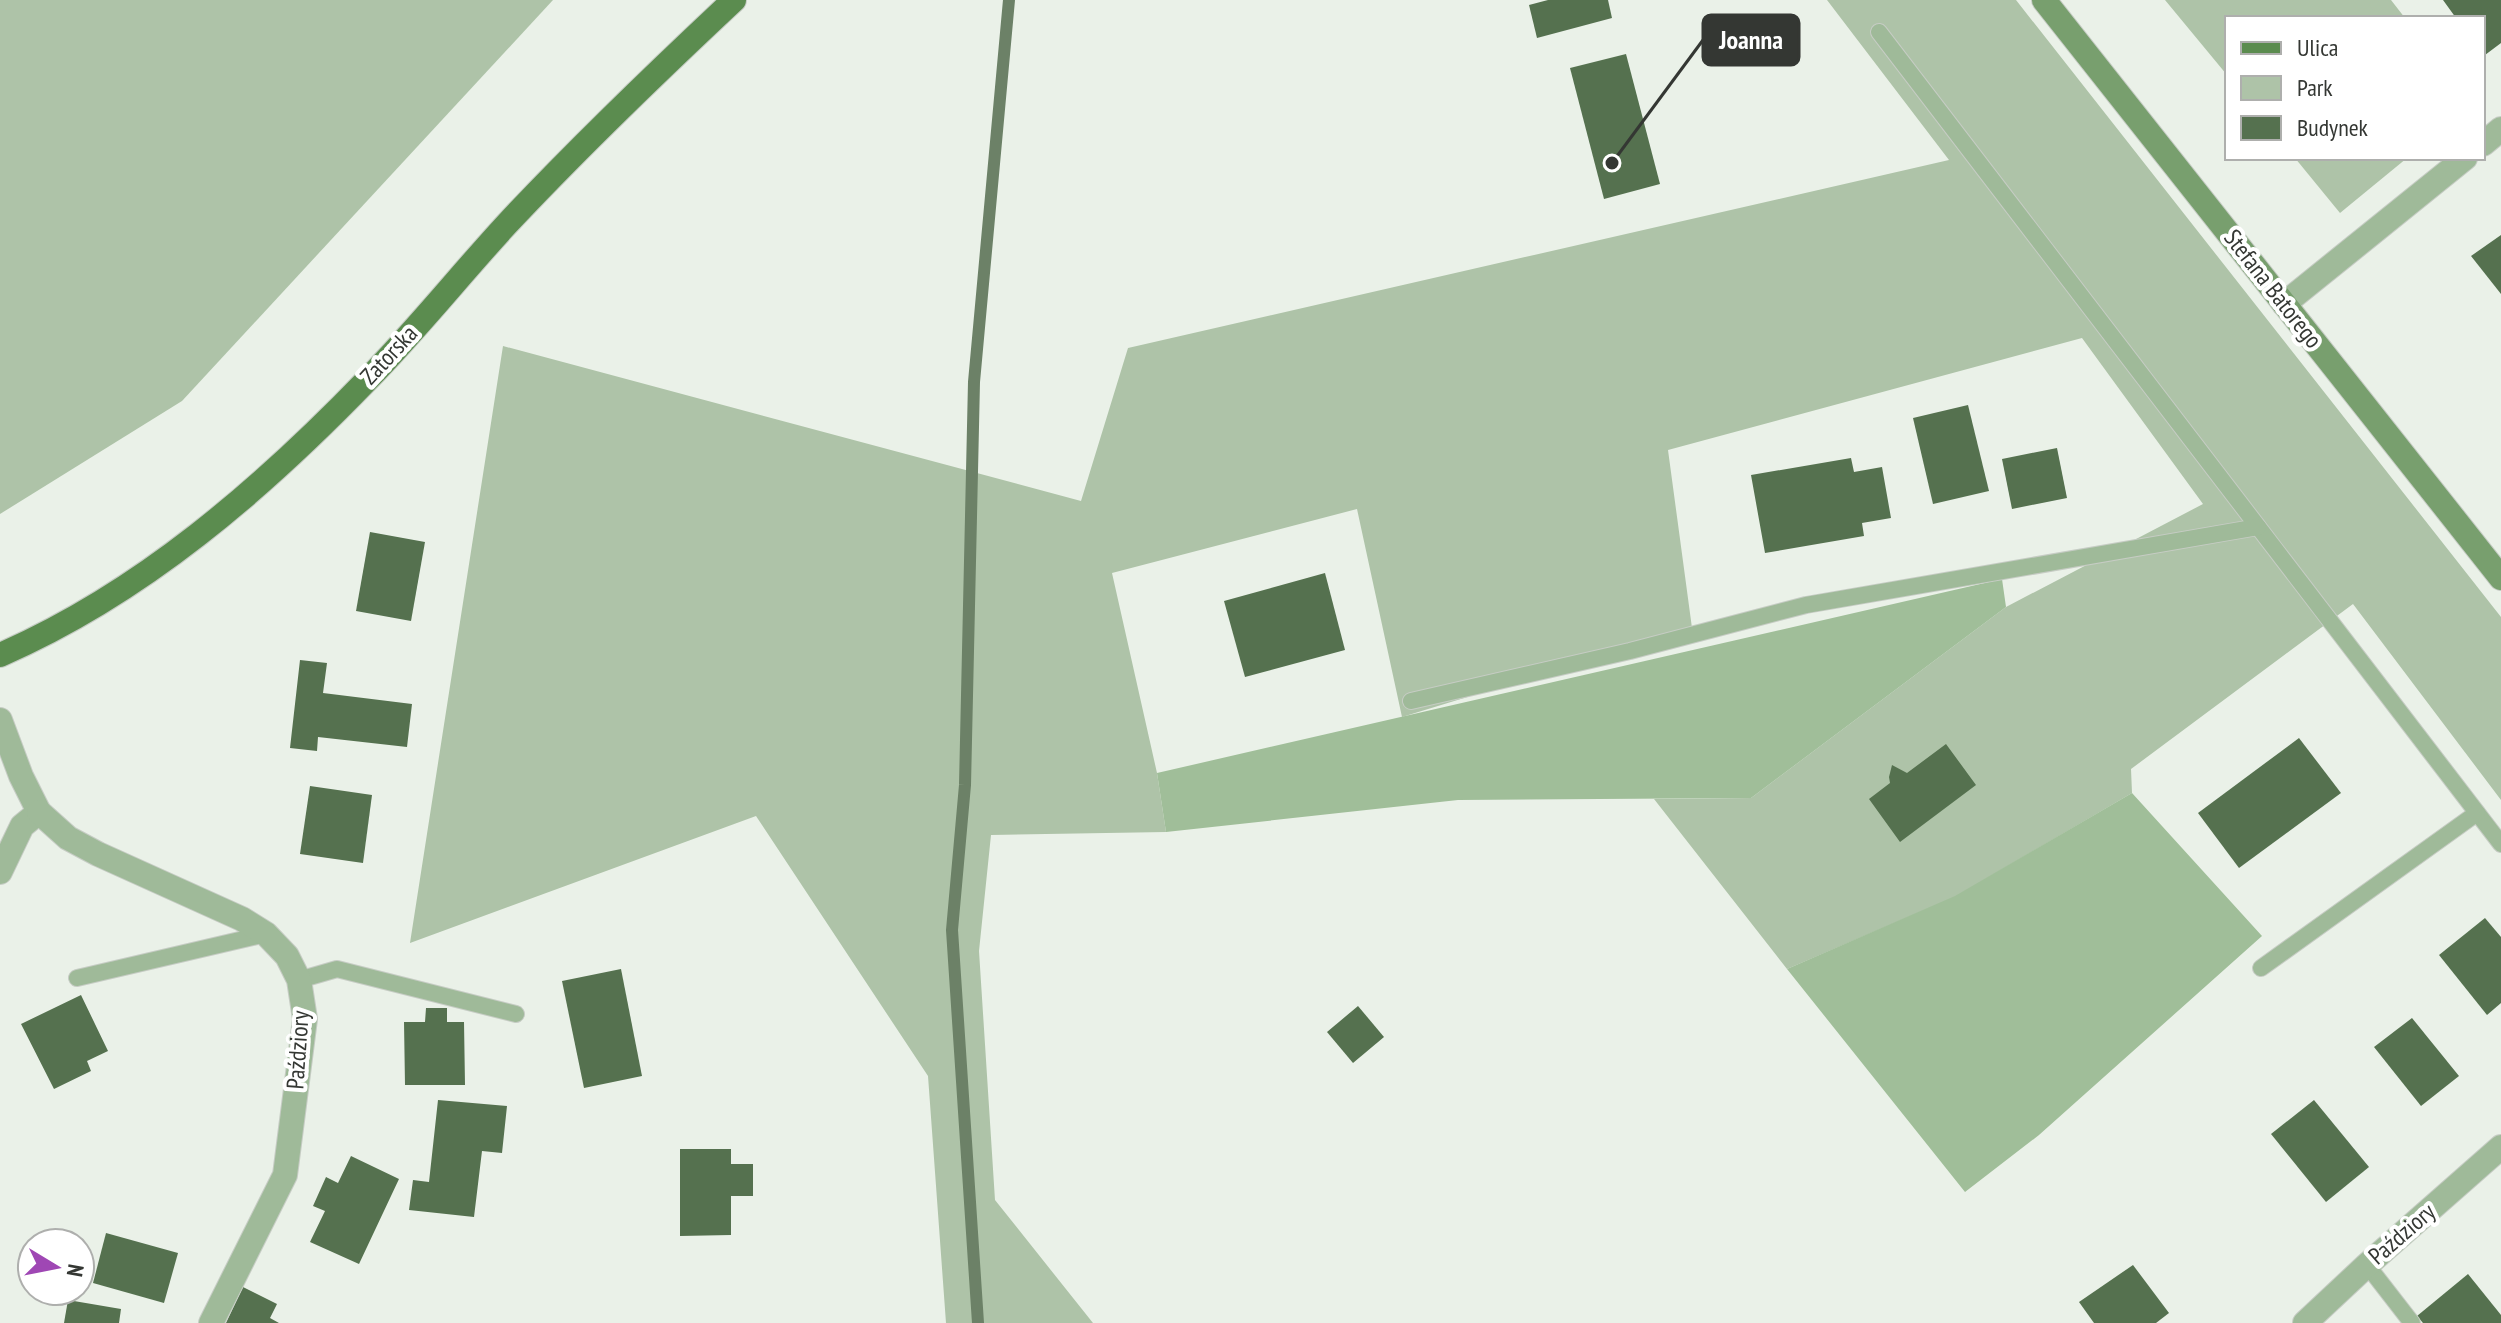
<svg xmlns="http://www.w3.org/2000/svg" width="2501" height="1323" font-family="'PT Sans Narrow',sans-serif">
  <rect width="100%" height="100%" fill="#eaf1e8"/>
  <!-- green -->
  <g fill="#aec3a8">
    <path d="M0,0H553L182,401L0,514Z"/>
    <path d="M1827,0H2016L2501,617V800L2353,604L2131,769L2132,793L1955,897L1787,969L1654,799L1751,798L2006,607L2203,504L2082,338L1668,450L1692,628L1402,717L1357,509L1112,573L1157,773L1166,832L991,835L979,951L995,1200L1093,1323H946L928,1076L756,816L410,943L503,346L1081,501L1128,348L1949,160Z"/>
    <path d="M2165,0H2391L2405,18H2227V75Z"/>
    <path d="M2295,158H2407L2340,213Z"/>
  </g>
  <!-- forest -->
  <g fill="#a0be99">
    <path d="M2002,579L2006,607L1751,798L1458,800L1166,832L1157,773Z"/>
    <path d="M2132,793L2262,936L2039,1135L1965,1192L1787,969L1955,896Z"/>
  </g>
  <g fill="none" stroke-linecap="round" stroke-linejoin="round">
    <!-- stream -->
    <path stroke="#6c8167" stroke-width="12" d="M978,1323L952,930L965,785L974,382L1009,0"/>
  </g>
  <!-- building -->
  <g fill="#55714f">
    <path d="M1548,0H1608L1612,18L1537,38L1529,5Z"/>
    <path d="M2443,0H2501V43L2485,55L2483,18H2456Z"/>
    <path d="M1626,54L1660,184L1604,199L1570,68Z"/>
    <path d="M2501,235V294L2471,256Z"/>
    <path d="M1968,405L1989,491L1933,504L1913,418Z"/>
    <path d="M2057,448L2067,498L2012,509L2002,459Z"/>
    <path d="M1851,458L1854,472L1882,467L1891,518L1862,523L1864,536L1765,553L1751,475Z"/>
    <path d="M370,532L425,542L411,621L356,611Z"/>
    <path d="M1325,573L1345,650L1245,677L1224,601Z"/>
    <path d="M300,660L327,663L323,693L412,704L407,747L318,737L317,751L290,748Z"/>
    <path d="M2299,738L2341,793L2239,868L2198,813Z"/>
    <path d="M1946,744L1976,785L1900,842L1869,799L1890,783L1889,777L1892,765L1907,773Z"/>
    <path d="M310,786L372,795L363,863L300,854Z"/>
    <path d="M2485,918L2501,937V1003L2487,1015L2439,955Z"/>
    <path d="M621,969L642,1076L584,1088L562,981Z"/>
    <path d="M81,995L108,1051L87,1061L91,1071L54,1089L21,1024Z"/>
    <path d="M1358,1006L1384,1037L1353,1063L1327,1032Z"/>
    <path d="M426,1008H447V1022H464L465,1085H405L404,1022H425Z"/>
    <path d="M2412,1018L2459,1076L2421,1106L2374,1047Z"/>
    <path d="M438,1100L507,1106L502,1153L482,1151L474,1217L409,1210L413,1180L429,1182Z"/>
    <path d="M2314,1100L2369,1167L2326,1202L2271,1134Z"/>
    <path d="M680,1149H731V1164H753V1196H731V1235L680,1236Z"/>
    <path d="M351,1156L399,1179L359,1264L310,1242L325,1211L313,1206L326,1177L338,1183Z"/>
    <path d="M106,1233L178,1253L164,1303L93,1283Z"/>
    <path d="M2133,1265L2169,1313L2156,1323H2094L2079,1302Z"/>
    <path d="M2468,1274L2501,1315V1323H2423L2417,1316Z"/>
    <path d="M243,1287L277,1304L270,1318L279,1323H226Z"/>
    <path d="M68,1300L121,1309L119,1323H64Z"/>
  </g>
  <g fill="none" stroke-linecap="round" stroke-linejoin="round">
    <defs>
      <g id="lane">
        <path d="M1879,32L2501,844"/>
        <path d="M1411,701L1630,651L1806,605L2258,527"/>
        <path d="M2261,968L2477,813"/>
        <path d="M77,978L266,934"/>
        <path d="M299,980L337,969L516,1014"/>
        <path d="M2367,1265L2412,1323"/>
      </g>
      <g id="street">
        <path d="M2483,144L2501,129"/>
        <path d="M2284,304L2465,158"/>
        <path d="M0,720L21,776L39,812L22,826L0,872"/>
        <path d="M39,812L68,838L98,854L242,919L266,934L287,956L299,980L305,1019L285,1175L211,1323"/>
        <path d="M2305,1323L2367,1265L2501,1147"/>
      </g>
      <path id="secondary" d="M2044,0L2501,578"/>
      <path id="primary" d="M0,655C142,593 262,489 369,378C417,329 460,275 506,225C579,147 656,73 734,0"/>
    </defs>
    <!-- lane casing -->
    <use href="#lane" stroke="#c6ccc4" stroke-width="18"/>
    <!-- street casing -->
    <use href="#street" stroke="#c6ccc4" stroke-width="26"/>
    <!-- secondary casing -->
    <use href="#secondary" stroke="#c6ccc4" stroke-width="26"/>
    <!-- primary casing -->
    <use href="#primary" stroke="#c6ccc4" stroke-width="26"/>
    <!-- lane -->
    <use href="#lane" stroke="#9fba99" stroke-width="16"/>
    <!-- street -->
    <use href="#street" stroke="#9fba99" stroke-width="24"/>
    <!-- secondary -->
    <use href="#secondary" stroke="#789f6e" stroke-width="24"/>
    <!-- primary -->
    <use href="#primary" stroke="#5b8c4f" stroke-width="24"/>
  </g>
  <g text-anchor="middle" stroke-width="8" stroke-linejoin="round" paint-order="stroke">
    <!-- street labels -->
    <g font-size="24" fill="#343733" stroke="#fff">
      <text transform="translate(2273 289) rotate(52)" y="8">Stefana Batorego</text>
      <text transform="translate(389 355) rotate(-47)" y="8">Zatorska</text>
      <text transform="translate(298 1050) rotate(-86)" y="8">Paździory</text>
      <text transform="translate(2402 1234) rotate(-41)" y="8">Paździory</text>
    </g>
  </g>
  <!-- callouts -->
  <path fill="none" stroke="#343733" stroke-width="3" d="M1612 163L1703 40"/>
  <circle fill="#343733" stroke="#fff" stroke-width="3" cx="1612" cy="163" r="8"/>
  <rect fill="#343733" stroke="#343733" stroke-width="3" x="1703" y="15" width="96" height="50" rx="8"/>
  <g font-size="26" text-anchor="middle" font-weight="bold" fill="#fff">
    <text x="1751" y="49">Joanna</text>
  </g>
  <!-- legend -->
  <rect x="2225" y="16" width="260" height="144" fill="#ffffff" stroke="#aeafad" stroke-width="2"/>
  <rect x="2241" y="42" width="40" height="12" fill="#5b8c4f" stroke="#aeafad" stroke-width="2"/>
  <text x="2297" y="56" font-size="24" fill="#343733">Ulica</text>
  <rect x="2241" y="76" width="40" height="24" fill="#aec3a8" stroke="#aeafad" stroke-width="2"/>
  <text x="2297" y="96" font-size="24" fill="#343733">Park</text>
  <rect x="2241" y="116" width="40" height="24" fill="#55714f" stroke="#aeafad" stroke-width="2"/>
  <text x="2297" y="136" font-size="24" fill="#343733">Budynek</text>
  <!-- north arrow -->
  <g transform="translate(56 1267) rotate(100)"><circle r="38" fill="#ffffff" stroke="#aeafad" stroke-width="2"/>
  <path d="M0-6L14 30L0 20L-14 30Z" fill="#9f47b4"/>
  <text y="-12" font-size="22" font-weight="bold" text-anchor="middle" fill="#343733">N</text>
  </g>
</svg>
